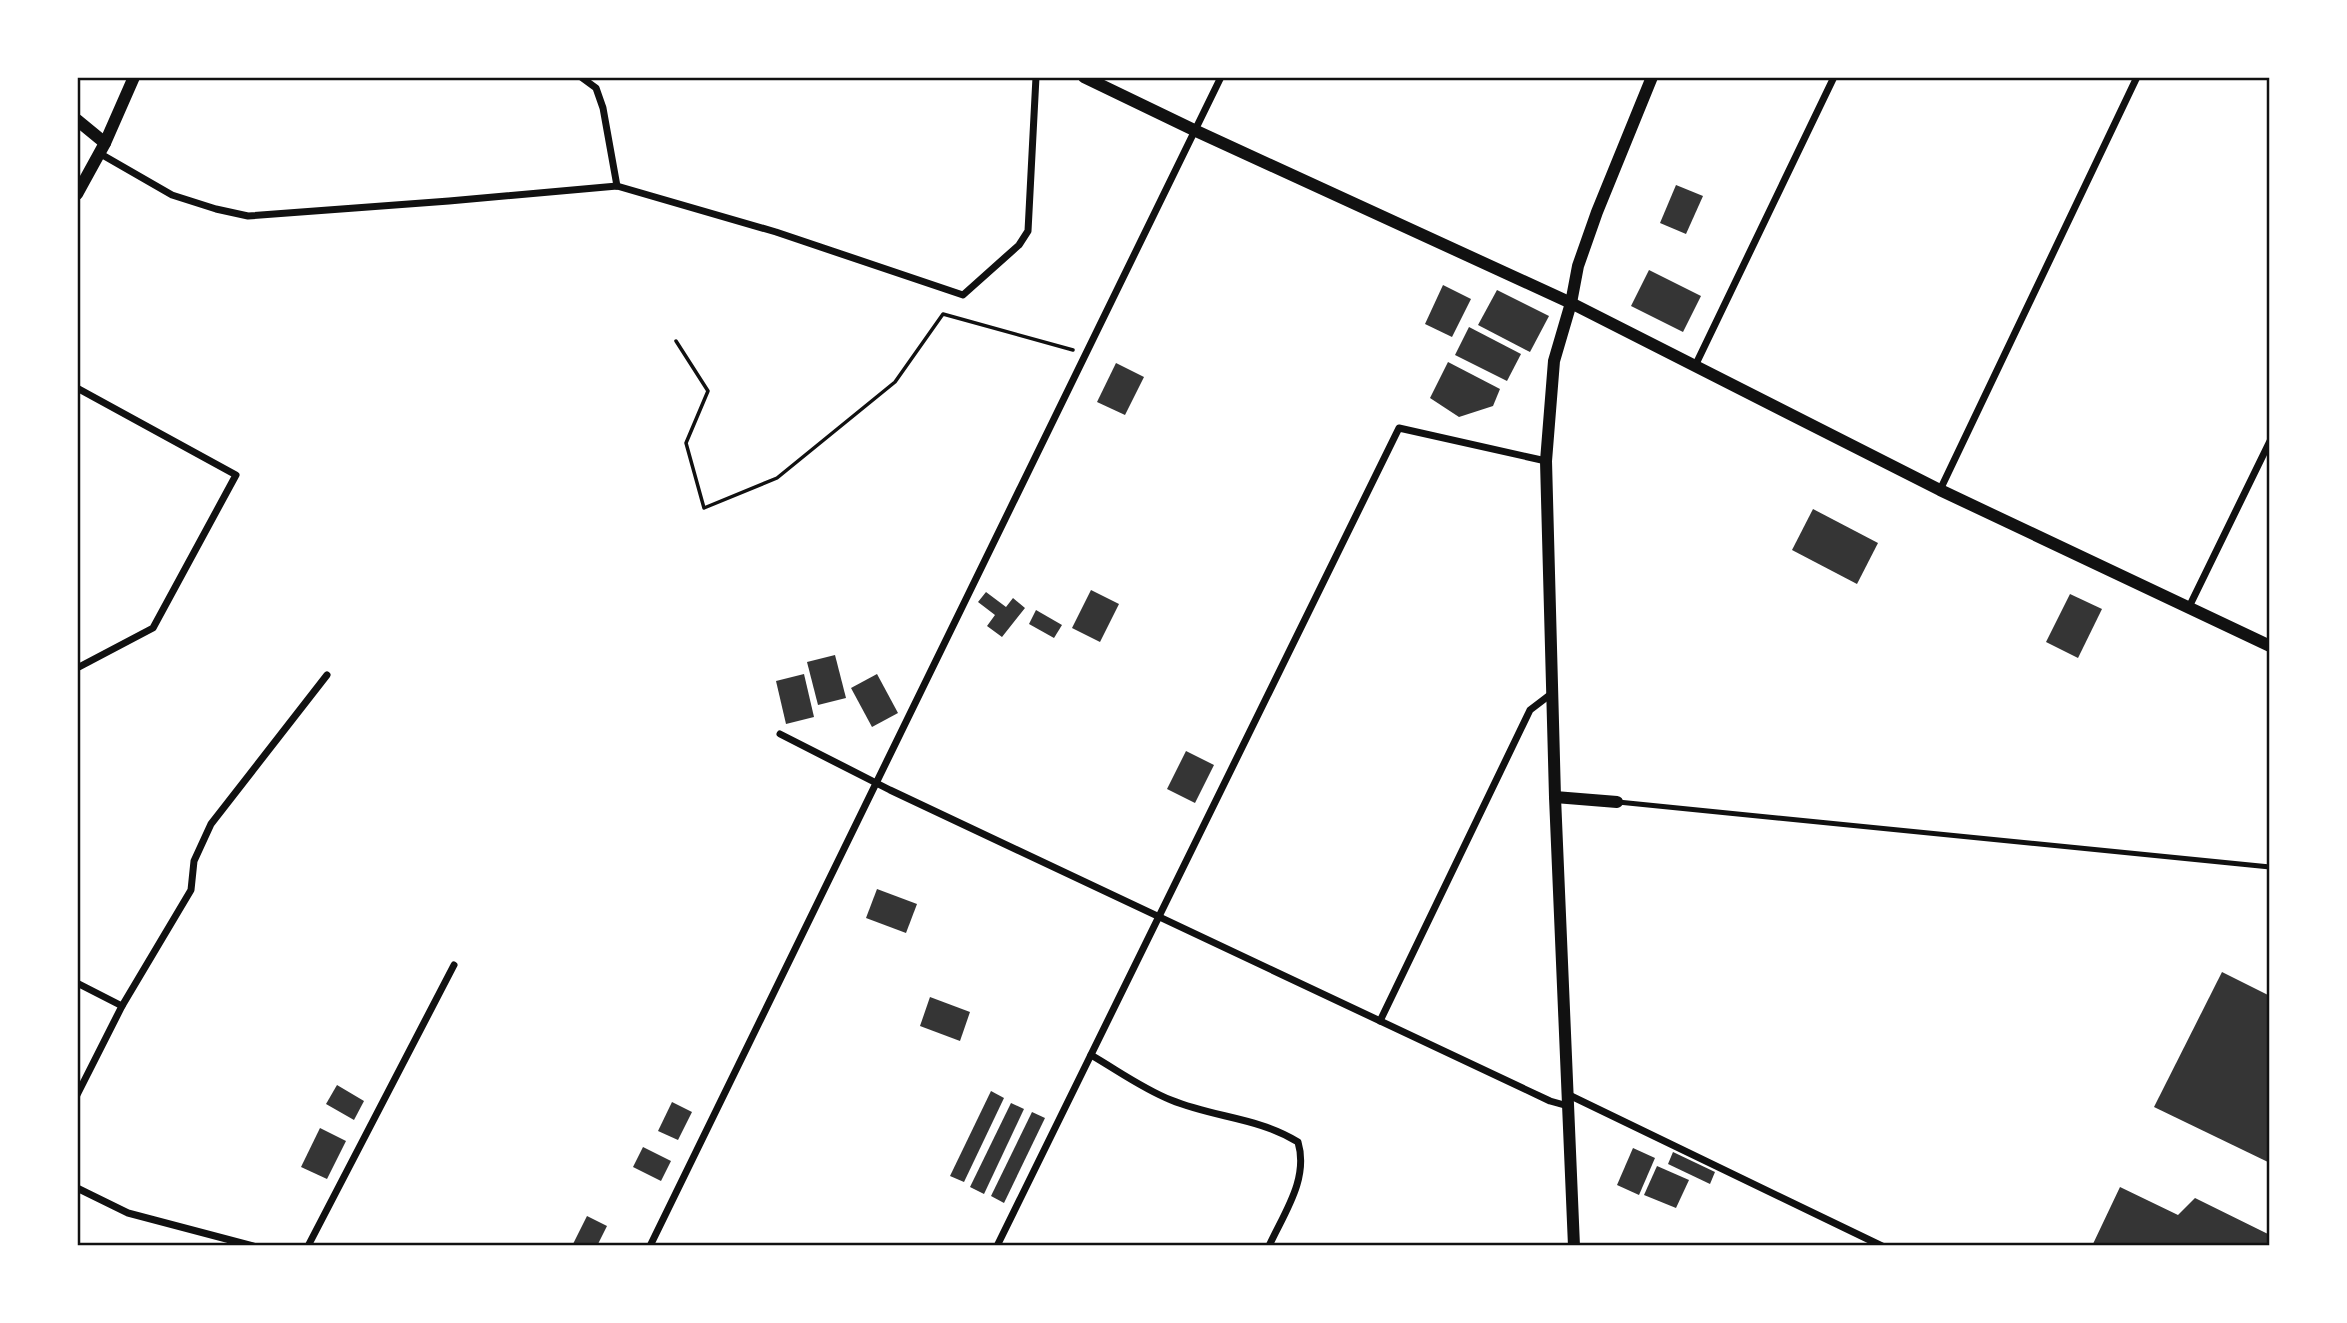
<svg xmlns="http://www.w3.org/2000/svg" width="2347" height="1323" font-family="Barlow,sans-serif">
  <rect width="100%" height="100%" fill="#fff"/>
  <!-- building -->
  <g fill="#353535">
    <path d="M1676,185L1703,196L1686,234L1660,223Z"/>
    <path d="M1649,270L1701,296L1683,332L1631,306Z"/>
    <path d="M1443,285L1471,299L1452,337L1425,324Z"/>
    <path d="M1497,290L1549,316L1530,352L1478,325Z"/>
    <path d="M1469,327L1521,354L1507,381L1455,355Z"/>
    <path d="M1448,362L1500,389L1493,406L1459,417L1430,398Z"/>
    <path d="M1116,363L1144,377L1125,415L1097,402Z"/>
    <path d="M1813,509L1878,543L1857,584L1792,550Z"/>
    <path d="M1091,590L1119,604L1100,642L1072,628Z"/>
    <path d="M986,592L1006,607L1013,598L1025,608L1002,637L987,626L995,615L978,602Z"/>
    <path d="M2070,594L2102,609L2078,658L2046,642Z"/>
    <path d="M1036,610L1062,625L1054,638L1029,624Z"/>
    <path d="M835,655L846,698L818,705L807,662Z"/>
    <path d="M804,674L814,717L786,724L776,681Z"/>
    <path d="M877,674L898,713L872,727L851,688Z"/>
    <path d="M1186,751L1214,765L1195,803L1167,789Z"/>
    <path d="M877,889L917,904L906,933L866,918Z"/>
    <path d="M2222,972L2270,996V1163L2154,1107Z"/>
    <path d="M930,997L970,1012L960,1041L920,1026Z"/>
    <path d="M337,1085L364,1101L354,1120L326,1104Z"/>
    <path d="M991,1091L1004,1098L964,1182L950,1176Z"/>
    <path d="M672,1102L692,1112L678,1140L658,1131Z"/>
    <path d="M1011,1103L1024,1109L984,1194L970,1187Z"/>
    <path d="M1032,1112L1045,1118L1004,1203L991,1196Z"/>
    <path d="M320,1128L346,1141L327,1179L301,1167Z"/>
    <path d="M643,1147L671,1161L661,1181L633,1167Z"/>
    <path d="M1633,1148L1655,1158L1639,1195L1617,1185Z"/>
    <path d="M1673,1152L1715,1172L1710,1184L1668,1164Z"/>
    <path d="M1657,1166L1689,1180L1676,1208L1644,1195Z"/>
    <path d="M2120,1187L2178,1215L2195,1198L2270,1235V1246H2092Z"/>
    <path d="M587,1216L607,1226L597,1246H577L573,1244Z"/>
  </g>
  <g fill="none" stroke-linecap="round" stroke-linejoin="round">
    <!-- path -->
    <path stroke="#111" stroke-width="3.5" d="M676,341L708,391L686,443L704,508L777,478L895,382L943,314L1073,350"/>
    <!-- service -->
    <path stroke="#111" stroke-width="5" d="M1618,802L2270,867"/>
    <!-- minor -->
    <g stroke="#111" stroke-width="7">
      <path d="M581,77L596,88L603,108L617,186"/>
      <path d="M99,153L172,195L216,209L248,216L449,201L617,186L776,232L963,295L1019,245L1028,231L1036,77"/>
      <path d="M1695,366L1834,77"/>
      <path d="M77,388L236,475L153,628L79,667L77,666"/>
      <path d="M1940,490L2137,77"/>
      <path d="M2189,607L2270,441"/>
      <path d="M780,734L890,790L1550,1101L1568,1106"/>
      <path d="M77,983L122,1006"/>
      <path d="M1380,1021L1530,710L1551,694"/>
      <path d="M1091,1055C1117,1070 1143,1089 1171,1100C1215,1118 1257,1117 1298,1142C1309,1179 1284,1213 1269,1246"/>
      <path d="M77,1095L122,1006L191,890L194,861L211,824L327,675"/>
      <path d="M1569,1095L1882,1246"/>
      <path d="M77,1188L128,1213L253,1246"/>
      <path d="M308,1246L454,965"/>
      <path d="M650,1246L1221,77"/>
      <path d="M997,1246L1399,428L1546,461"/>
    </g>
    <!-- tertiary -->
    <g stroke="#111" stroke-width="12">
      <path d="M1084,77L1194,130L1571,303L1940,490L2270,646"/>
      <path d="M77,120L105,143"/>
      <path d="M77,194L105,143L134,77"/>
      <path d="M1555,797L1617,802"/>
      <path d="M1574,1246L1555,797L1546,461L1554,361L1571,303L1578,266L1597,212L1652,77"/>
    </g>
  </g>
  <!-- border -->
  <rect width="2347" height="1323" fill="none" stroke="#ffffff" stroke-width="158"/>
  <rect x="79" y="79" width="2189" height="1165" fill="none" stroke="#111" stroke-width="2.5"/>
</svg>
